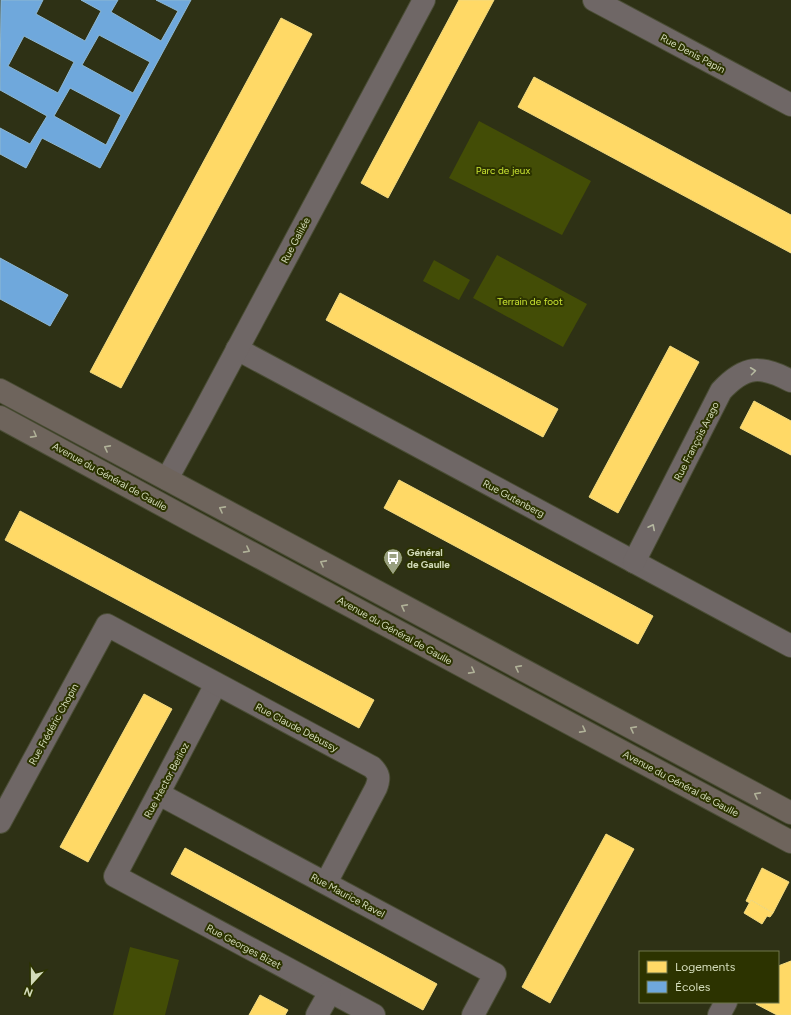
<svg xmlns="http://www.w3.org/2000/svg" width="791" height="1015" font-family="Figtree,sans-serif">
  <rect width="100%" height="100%" fill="#2e3115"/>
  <!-- green -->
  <g fill="#434d06">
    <path d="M479,121L591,181L562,235L449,178Z"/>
    <path d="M497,255L587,304L563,347L473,298Z"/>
    <path d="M434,260L470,280L459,300L423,281Z"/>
    <path d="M130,947L179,960L165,1015H113Z"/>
  </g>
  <!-- homes -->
  <g fill="#ffd966" stroke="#f2da7f">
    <path d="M459,0H494L388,198L361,183Z"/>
    <path d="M281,18L312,34L121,388L90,372Z"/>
    <path d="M534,77L791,215V253L518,107Z"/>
    <path d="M340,293L558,409L543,437L326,320Z"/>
    <path d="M670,346L699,362L618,513L589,497Z"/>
    <path d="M754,401L791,421V455L740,428Z"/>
    <path d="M399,480L653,616L638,644L384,508Z"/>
    <path d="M20,511L374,700L359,728L5,540Z"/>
    <path d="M144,694L172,709L88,862L60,847Z"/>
    <path d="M606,834L634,849L550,1003L522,987Z"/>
    <path d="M185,848L437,984L423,1010L171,874Z"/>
    <path d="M762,868L789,882L773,913L751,900L750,903L746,901Z"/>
    <path d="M751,900L773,913L770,917L767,916L762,924L744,913Z"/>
    <path d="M791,961V1015H777L756,1004L757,1002H778V966Z"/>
    <path d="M260,995L288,1010L285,1015H249Z"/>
  </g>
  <!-- schools -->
  <g fill="#6fa8dc" stroke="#8db7d2" fill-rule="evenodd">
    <path d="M1,0H43L36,14L85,41L101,11L81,0H118L111,12L161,41L178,11L156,0H191L100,168L42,138L26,168L0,154V128L30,144L47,116L0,90ZM99,35L150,62L133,93L82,65ZM24,36L74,62L58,93L8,66ZM70,88L121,115L106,145L54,116Z"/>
    <path d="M0,258L68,295L50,326L0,299Z"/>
  </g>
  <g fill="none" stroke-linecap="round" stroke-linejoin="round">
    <defs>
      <g id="minor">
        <path d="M594,0L791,105"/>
        <path d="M237,349L791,646"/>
        <path d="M167,479L201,417L424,0"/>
        <path d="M634,562L721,391C745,365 761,365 791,381"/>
        <path d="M216,684L115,876L374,1015"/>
        <path d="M159,794L495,974L473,1015"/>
        <path d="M0,822L107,625L372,767C379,774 380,778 376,788L326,883"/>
        <path d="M317,1015L330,992"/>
        <path d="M719,1015L726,1002"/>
      </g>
      <g id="major">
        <path d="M0,390L791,813"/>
        <path d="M0,417L188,519L791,842"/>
      </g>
    </defs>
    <!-- minor casing -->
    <use href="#minor" stroke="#4a4d35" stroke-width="24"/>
    <!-- major casing -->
    <use href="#major" stroke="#4a4d35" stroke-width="24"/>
    <!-- minor -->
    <use href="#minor" stroke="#6f6766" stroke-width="22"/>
    <!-- major -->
    <use href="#major" stroke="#6e645c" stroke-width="22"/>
  </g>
  <!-- one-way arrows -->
  <defs><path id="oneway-chevron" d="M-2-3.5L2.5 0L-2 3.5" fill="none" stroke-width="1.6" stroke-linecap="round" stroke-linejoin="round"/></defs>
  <g stroke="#b5b8a0">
    <use href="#oneway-chevron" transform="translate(753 371) rotate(-7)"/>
    <use href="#oneway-chevron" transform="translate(652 527) rotate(-63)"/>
  </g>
  <g stroke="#b0b198">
    <use href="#oneway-chevron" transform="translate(34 435) rotate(29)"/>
    <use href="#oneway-chevron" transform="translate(107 448) rotate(-152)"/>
    <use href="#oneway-chevron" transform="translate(222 509) rotate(-152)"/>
    <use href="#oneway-chevron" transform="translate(247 550) rotate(28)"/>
    <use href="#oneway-chevron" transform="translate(323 563) rotate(-152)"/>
    <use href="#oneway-chevron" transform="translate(404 607) rotate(-152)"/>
    <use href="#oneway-chevron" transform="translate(518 668) rotate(-152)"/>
    <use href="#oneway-chevron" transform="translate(472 671) rotate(28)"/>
    <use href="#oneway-chevron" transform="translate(633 729) rotate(-152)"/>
    <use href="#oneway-chevron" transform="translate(583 730) rotate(28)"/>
    <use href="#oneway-chevron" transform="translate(757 795) rotate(-152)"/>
  </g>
  <!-- icons -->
  <defs>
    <symbol id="bus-pin" viewBox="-11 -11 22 30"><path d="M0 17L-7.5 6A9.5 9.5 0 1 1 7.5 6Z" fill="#99a080" stroke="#2c3300"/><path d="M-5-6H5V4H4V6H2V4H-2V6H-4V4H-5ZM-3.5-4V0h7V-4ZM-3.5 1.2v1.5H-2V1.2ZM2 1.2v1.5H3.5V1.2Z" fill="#fff"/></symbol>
  </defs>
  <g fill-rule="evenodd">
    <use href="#bus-pin" x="382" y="547" width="22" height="30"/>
  </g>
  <g text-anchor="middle" stroke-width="4" stroke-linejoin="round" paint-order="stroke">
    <!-- street labels -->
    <g font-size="10" fill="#d3dbb9" stroke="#2c3300">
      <text transform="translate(693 53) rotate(28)" y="4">Rue Denis Papin</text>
      <text transform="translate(295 240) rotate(-62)" y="4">Rue Galilée</text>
      <text transform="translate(696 441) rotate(-63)" y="4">Rue François Arago</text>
      <text transform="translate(110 476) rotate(29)" y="4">Avenue du Général de Gaulle</text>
      <text transform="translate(514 498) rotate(28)" y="4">Rue Gutenberg</text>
      <text transform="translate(395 630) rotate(29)" y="4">Avenue du Général de Gaulle</text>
      <text transform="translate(53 724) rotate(-61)" y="4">Rue Frédéric Chopin</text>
      <text transform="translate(297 727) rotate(28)" y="4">Rue Claude Debussy</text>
      <text transform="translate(166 780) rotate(-62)" y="4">Rue Hector Berlioz</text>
      <text transform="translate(681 783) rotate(28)" y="4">Avenue du Général de Gaulle</text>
      <text transform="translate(348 895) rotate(28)" y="4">Rue Maurice Ravel</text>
      <text transform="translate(244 946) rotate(28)" y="4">Rue Georges Bizet</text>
    </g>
    <!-- park labels -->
    <g font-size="10" fill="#c9e331" stroke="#2c3300">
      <text x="503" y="174">Parc de jeux</text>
      <text x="530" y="305">Terrain de foot</text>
    </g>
    <!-- poi labels -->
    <g font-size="10" font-weight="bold" fill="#d3dbb9" stroke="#2c3300" text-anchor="start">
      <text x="407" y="556">Général<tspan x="407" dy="12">de Gaulle</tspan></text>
    </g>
  </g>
  <!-- legend -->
  <rect x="639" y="951" width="140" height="52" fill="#2c3300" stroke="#6f764a"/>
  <rect x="647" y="961" width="20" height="12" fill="#ffd966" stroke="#6f764a"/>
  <text x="675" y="971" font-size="12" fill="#d3dbb9">Logements</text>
  <rect x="647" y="981" width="20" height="12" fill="#6fa8dc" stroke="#6f764a"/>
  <text x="675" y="991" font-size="12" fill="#d3dbb9">Écoles</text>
  <!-- north arrow -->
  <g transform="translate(32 983) rotate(201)" stroke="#2c3300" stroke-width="3" paint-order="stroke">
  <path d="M0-3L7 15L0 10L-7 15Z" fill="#d3dbb9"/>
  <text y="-6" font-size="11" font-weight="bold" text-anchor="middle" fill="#d3dbb9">N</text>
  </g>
</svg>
